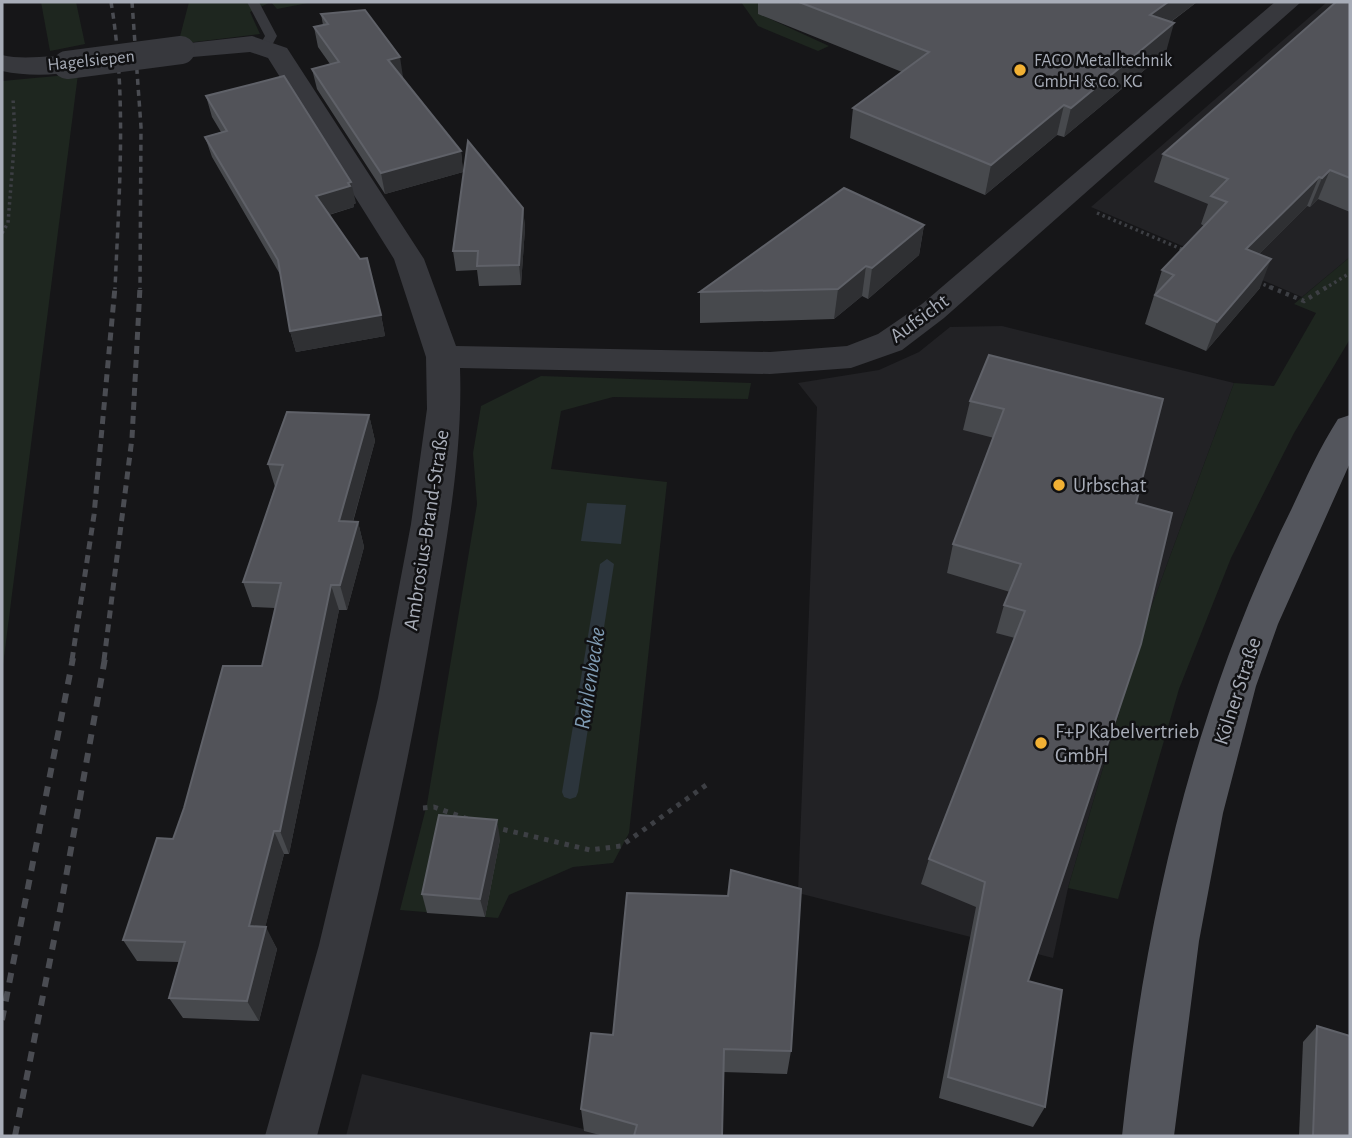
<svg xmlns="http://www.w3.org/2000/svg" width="1352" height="1138" font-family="'Alegreya Sans',sans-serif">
  <rect width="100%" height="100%" fill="#161618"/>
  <!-- built -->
  <g fill="#222225">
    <path d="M1327,2H1350V257L1302,297L1091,207Z"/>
    <path d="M1002,326L1234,383L1145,624L1068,888L1053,958L798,893L817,407L798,383L879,370L919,352L950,327Z"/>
    <path d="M362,1074L612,1136H346Z"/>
  </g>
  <!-- green -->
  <g fill="#1e261f">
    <path d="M41,2H76L85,44L50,51Z"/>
    <path d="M189,2H313L277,9L271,2L250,12L260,34L178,44Z"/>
    <path d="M741,2H876L766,17L829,46L818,51L758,26Z"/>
    <path d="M78,74L2,673V81Z"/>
    <path d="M1350,257V339L1294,433L1231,558L1179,689L1118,899L1068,888L1145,624L1234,383L1274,386L1316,313L1294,304Z"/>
    <path d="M541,376L751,383L748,399L613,397L561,411L551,469L667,482L629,833L613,863L573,867L509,895L498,918L400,910L427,804L477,504L473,453L481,406Z"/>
  </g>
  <!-- water -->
  <path fill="#2c353c" d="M587,503L626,505L621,544L581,541Z"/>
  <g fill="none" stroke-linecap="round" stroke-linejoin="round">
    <!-- stream -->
    <path fill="#2c353c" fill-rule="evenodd" d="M607,559L614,564L578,792L576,797L570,799L564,797L562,792L600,564Z"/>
    <!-- path-far2 -->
    <g stroke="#3d3f44" stroke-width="3.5" stroke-dasharray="2.5 3.5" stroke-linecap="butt">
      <path d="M1097,213L1186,251"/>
      <path d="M2,233L8,223L15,134L13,98"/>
      <path d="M1258,282L1274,289"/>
      <path d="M1324,289L1350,273"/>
    </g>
    <!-- path-far1 -->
    <path stroke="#3d3f44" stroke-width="4.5" stroke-dasharray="3.5 5" stroke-linecap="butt" d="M1270,287L1304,301L1327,287"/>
    <!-- path -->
    <g stroke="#3d3f44" stroke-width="5" stroke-dasharray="4.5 6" stroke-linecap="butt">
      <path d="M423,808L434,807L468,819"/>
      <path d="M493,827L590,850L621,846L709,783"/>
    </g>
    <!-- service -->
    <path fill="#37383d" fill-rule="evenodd" d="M247,2H259L277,36L270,49L259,46L265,36Z"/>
    <!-- minor -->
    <g fill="#37383d" fill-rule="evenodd">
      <path d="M1275,2H1301L944,318L902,350L851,368L770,374L460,368C463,453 447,537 433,620C404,794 363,966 317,1136H265L319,945L378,698L411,524L427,409L426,357L394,259L268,58L250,52L181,58L172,55L168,50L172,45L252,36L287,48L424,259L456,346L770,352L847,346L878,334L922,304Z"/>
      <path d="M2,55C27,61 52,53 76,59L80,65L76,71C53,76 25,76 2,71Z"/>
    </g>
    <!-- primary -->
    <path fill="#53555c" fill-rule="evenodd" d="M1350,415V463L1278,624L1256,686L1223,813L1199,941L1174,1136H1122C1145,918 1194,705 1292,508C1306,478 1320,447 1338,419Z"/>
    <!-- rail-far2 -->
    <g stroke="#4a4c52" stroke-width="3.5" stroke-dasharray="6 5" stroke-linecap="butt">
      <path d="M111,2C127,96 119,194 115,289"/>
      <path d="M132,2L141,127L140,289"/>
    </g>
    <!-- rail-far1 -->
    <g stroke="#4a4c52" stroke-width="5" stroke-dasharray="8 6" stroke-linecap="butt">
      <path d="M72,660L94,515L115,287"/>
      <path d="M104,660L132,438L140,287"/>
    </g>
    <!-- rail -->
    <g stroke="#4a4c52" stroke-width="6" stroke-dasharray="10 9" stroke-linecap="butt">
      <path d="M2,1020L73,658"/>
      <path d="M15,1136L61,905L105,658"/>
    </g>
    <!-- minor-bridge -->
    <path stroke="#37383d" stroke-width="28" d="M67,65L181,50"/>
  </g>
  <!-- wall -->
  <g fill="#47494d">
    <path d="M758,2H1197L1171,22L1166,52L1064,137L1057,135L985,195L850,138L853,108L902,72L758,14Z"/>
    <path d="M1350,2V212L1318,199L1310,207L1307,206L1259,254L1260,288L1206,351L1145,324L1162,270L1204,226L1201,224L1208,204L1154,182L1163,154Z"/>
    <path d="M321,14L403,77L402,78L461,151L463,172L385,194L317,89L312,69L330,64L318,47L314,27L323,25Z"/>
    <path d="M206,96L356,203L354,204V207L329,215L381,315L385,336L296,352L290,331L281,276L212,157L205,137L221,132L212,117Z"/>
    <path d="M523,208L525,228L521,285L479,286L477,270L456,271L453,251Z"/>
    <path d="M924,225L919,255L868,299L862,296L834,319L700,323V292Z"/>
    <path d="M989,355L1136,503L1028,981L1045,1107L1033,1127L939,1098L976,907L921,884L929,859L1015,638L996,633L1004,605L1010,592L947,573L953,544L994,438L963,430L970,401Z"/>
    <path d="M369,415L375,441L353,522H358L364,547L347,610H339L289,854H284L265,927L277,949L259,1021L183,1018L169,998L179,962L137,961L123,940L173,839L262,666L275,608L252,607L243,582L275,487L268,464Z"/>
    <path d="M500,839L485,917L427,913L422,894Z"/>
    <path d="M1317,1026L1350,1136H1299L1303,1042Z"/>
    <path d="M591,1033L791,1051L787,1074L723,1072L722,1136H604L584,1131L581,1109Z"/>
  </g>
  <!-- shaded-wall -->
  <g fill="#2f3033">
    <path d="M1168,2H1197L1142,43L1150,15Z"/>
    <path d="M1174,23L1166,52L1064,137L1071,108Z"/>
    <path d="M400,57L403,77L391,80L388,60Z"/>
    <path d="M1064,105L1057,135L985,195L991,165Z"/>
    <path d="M461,151L463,172L385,194L381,173Z"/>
    <path d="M1330,170L1318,199L1310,207L1322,178Z"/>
    <path d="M1319,177L1307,206L1235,278L1246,249Z"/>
    <path d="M351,182L356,203L354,204V207L321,217L316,196Z"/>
    <path d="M523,208L525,228L521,285L519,265Z"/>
    <path d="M924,225L919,255L868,299L872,268Z"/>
    <path d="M1271,259L1260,288L1206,351L1217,322Z"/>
    <path d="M866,266L862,296L834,319L838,289Z"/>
    <path d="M381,315L385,336L296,352L290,331Z"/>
    <path d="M369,415L375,441L346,546L339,521Z"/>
    <path d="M358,522L364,547L347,610L340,585Z"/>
    <path d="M331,585L339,610L289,854L280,831Z"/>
    <path d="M497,820L500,839L485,917L480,899Z"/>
    <path d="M274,831L284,854L260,948L249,926Z"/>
    <path d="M266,927L277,949L259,1021L247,1001Z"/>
  </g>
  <!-- building -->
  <g fill="#525359" stroke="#5f6168" stroke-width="2">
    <path d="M799,2H1168L1150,15L1174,23L1071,108L1064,105L991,165L853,108L929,52Z"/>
    <path d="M1336,2H1350V178L1330,170L1322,178L1319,177L1246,249L1271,259L1217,322L1155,295L1174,275L1162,270L1227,202L1211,196L1228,179L1163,154Z"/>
    <path d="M365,10L400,57L388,60L461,151L381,173L312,69L339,62L314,27L328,24L321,14Z"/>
    <path d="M284,76L351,182L348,183L350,186L316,196L360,259L367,258L381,315L290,331L278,260L205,137L227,131L206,96Z"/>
    <path d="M468,141L523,208L519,265L477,266L478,251H453Z"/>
    <path d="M844,188L924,225L872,268L866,266L838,289L700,292Z"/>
    <path d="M989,355L1163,399L1136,503L1172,513L1141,644L1028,981L1062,990L1045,1107L948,1077L985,882L929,859L1025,611L1004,605L1021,564L953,544L1004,409L970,401Z"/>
    <path d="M287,412L369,415L339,521L358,522L340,585H331L280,831H274L249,926L266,927L247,1001L169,998L185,942L123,940L157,838L173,839L184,808L223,666H262L281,583L243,582L283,465L268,464Z"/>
    <path d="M439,815L497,820L480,899L422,894Z"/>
    <path d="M731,870L801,889L791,1051L724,1049L722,1136H634L637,1125L581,1109L591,1033L613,1035L627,893L728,896Z"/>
    <path d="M1317,1026L1350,1036V1136H1313Z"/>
  </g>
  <!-- markers -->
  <g fill="#f2b134" stroke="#111113" stroke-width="2.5">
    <circle cx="1020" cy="70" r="7"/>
    <circle cx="1059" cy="485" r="7"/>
    <circle cx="1041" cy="743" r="7"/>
  </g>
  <g text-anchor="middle" stroke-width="5" stroke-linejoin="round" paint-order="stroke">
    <!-- far-street labels -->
    <g font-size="18" fill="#a8adb8" stroke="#111113">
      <text transform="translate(91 60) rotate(-6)" y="6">Hagelsiepen</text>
    </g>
    <!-- far-poi labels -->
    <g font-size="18" fill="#a8adb8" stroke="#111113" text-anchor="start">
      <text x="1034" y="66">FACO Metalltechnik<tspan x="1034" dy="21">GmbH &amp; Co. KG</tspan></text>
    </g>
    <!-- street labels -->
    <g font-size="21" fill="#a8adb8" stroke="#111113">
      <text transform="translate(919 318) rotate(-36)" y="7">Aufsicht</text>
      <text transform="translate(426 530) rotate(-81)" y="7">Ambrosius-Brand-Straße</text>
      <text transform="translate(1237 691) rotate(-72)" y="7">Kölner Straße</text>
    </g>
    <!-- poi labels -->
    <g font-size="21" fill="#a8adb8" stroke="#111113" text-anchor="start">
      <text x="1073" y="492">Urbschat</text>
      <text x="1055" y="738">F+P Kabelvertrieb<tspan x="1055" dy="24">GmbH</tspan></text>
    </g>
    <!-- water labels -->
    <g font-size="23" font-style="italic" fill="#7f9bb3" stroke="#111113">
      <text transform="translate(589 678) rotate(-81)" y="8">Rahlenbecke</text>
    </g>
  </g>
  <!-- border -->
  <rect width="1352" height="1138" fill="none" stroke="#a8adb8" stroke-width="7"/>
</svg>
